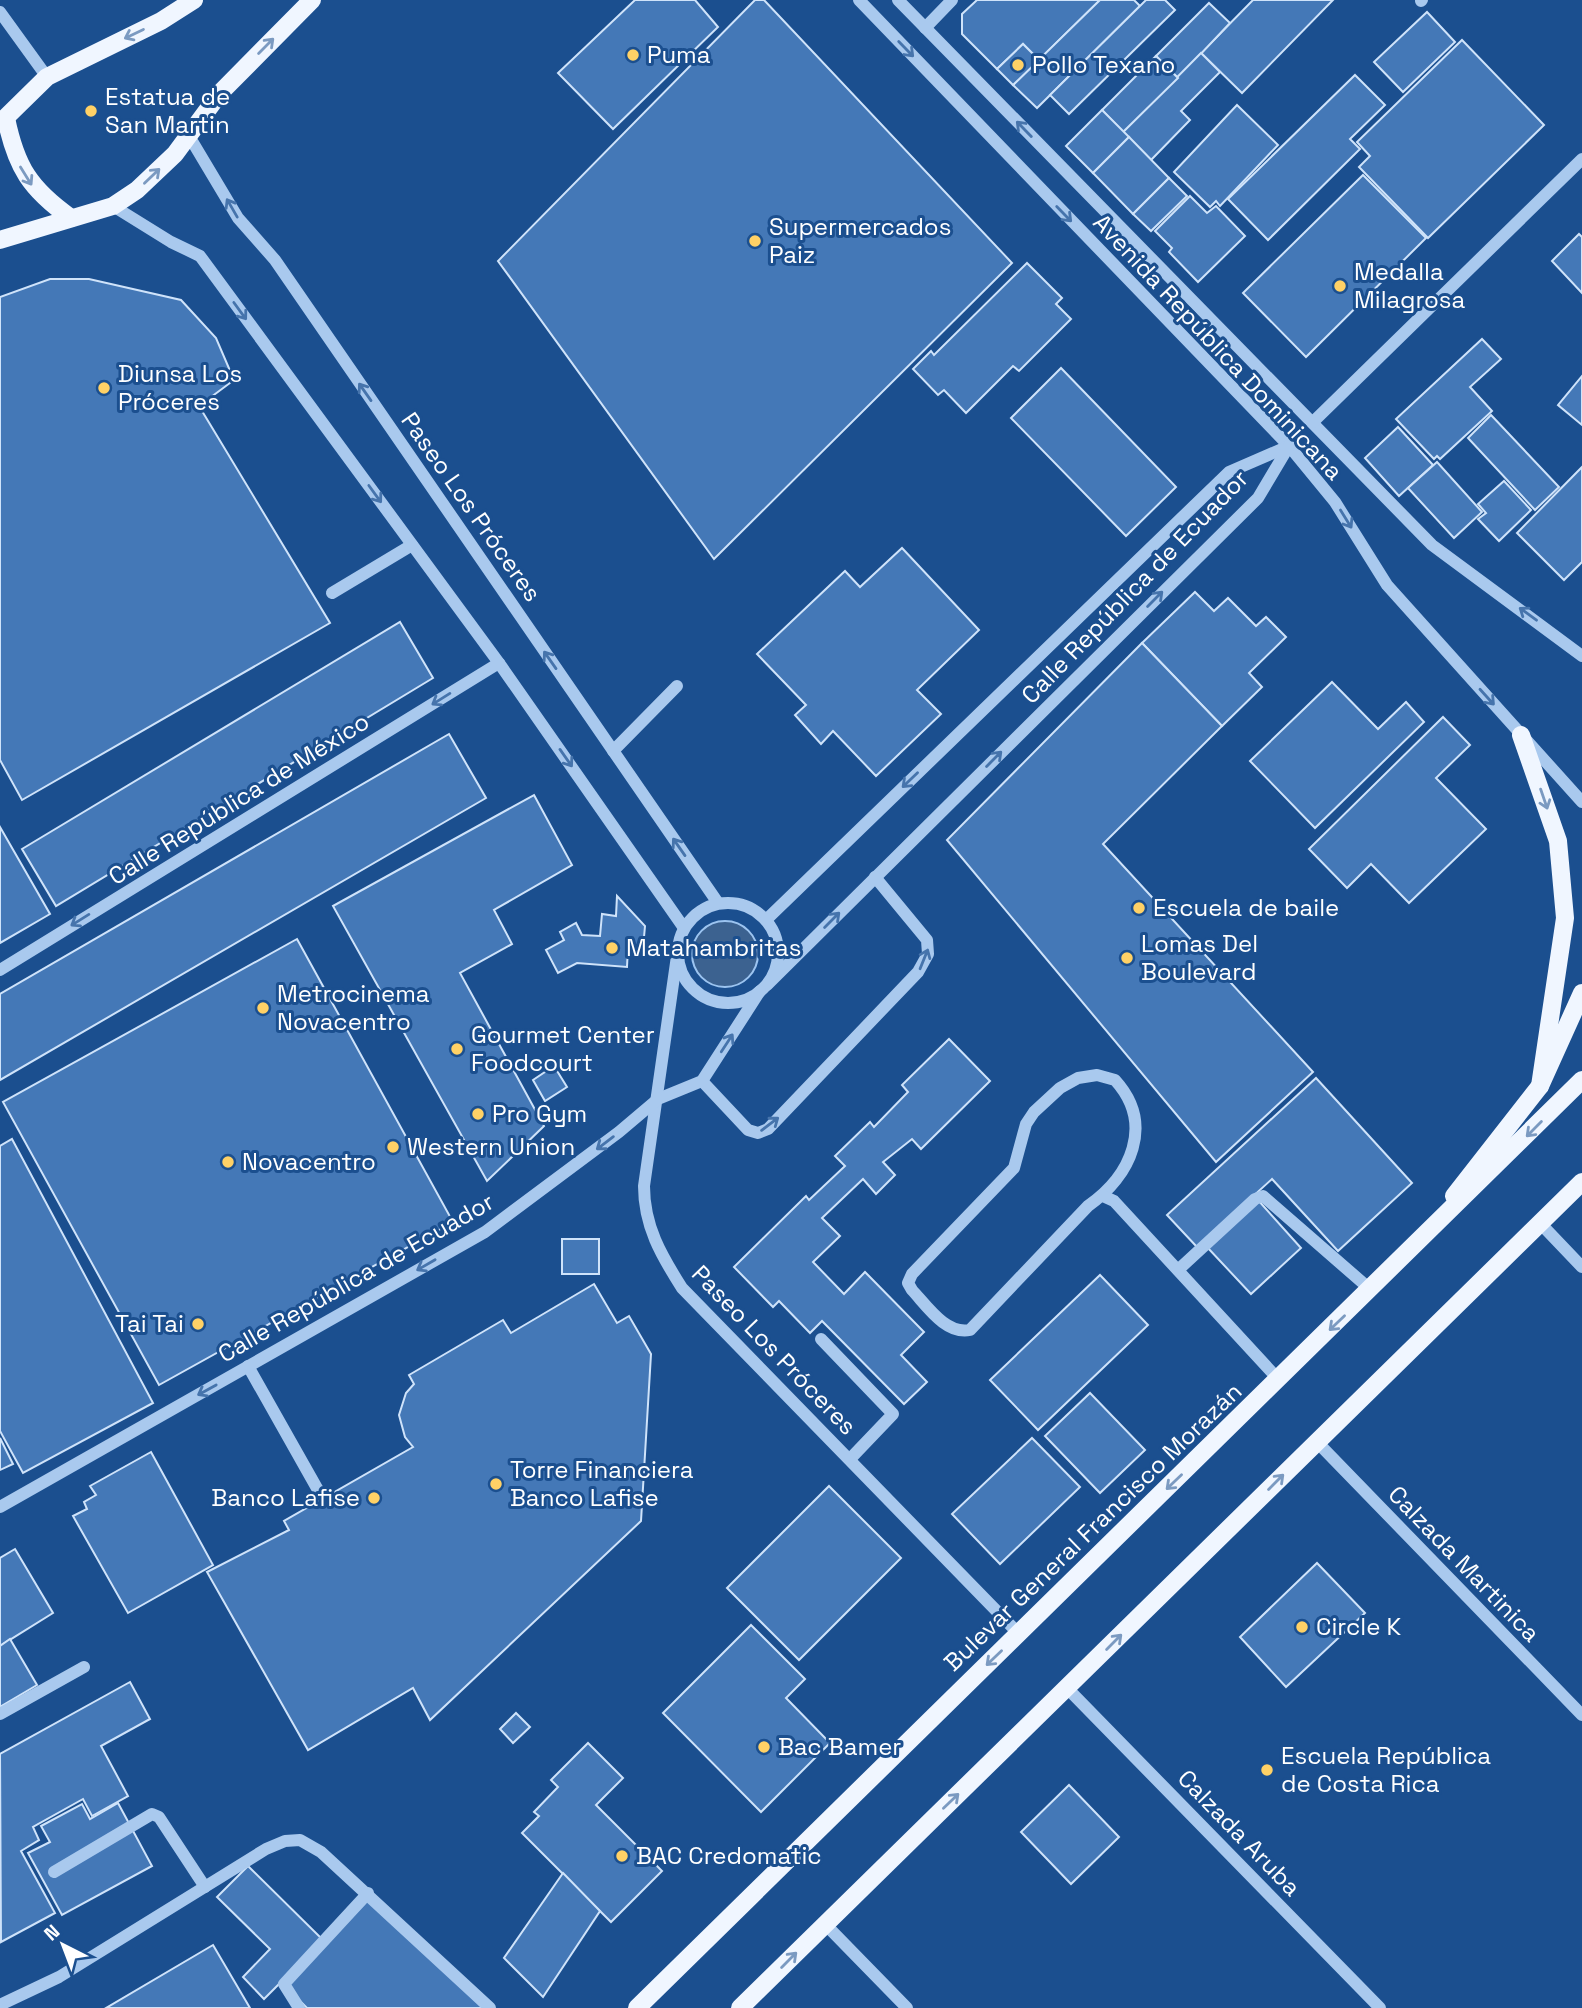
<svg xmlns="http://www.w3.org/2000/svg" width="1582" height="2008" font-family="'Space Grotesk',sans-serif">
  <rect width="100%" height="100%" fill="#1b4f8f"/>
  <!-- water -->
  <circle fill="#3c6290" stroke="#9cc4f0" stroke-width="2" cx="725" cy="954" r="33"/>
  <!-- building -->
  <g fill="#4478b7" stroke="#cfe3fa" stroke-width="2">
    <path d="M635,0H695L718,27L613,129L558,73Z"/>
    <path d="M755,0H764L1012,263L714,559L498,261Z"/>
    <path d="M977,0H1100L1039,60L1023,44L997,69L962,34V14Z"/>
    <path d="M1100,0H1134L1140,6L1037,108L1013,85Z"/>
    <path d="M1146,0H1165L1175,10L1069,114L1050,95Z"/>
    <path d="M1253,0H1333L1242,93L1201,53Z"/>
    <path d="M1209,3L1230,23L1178,78L1156,56Z"/>
    <path d="M1427,12L1455,42L1403,92L1374,62Z"/>
    <path d="M1462,40L1544,125L1428,238L1359,167L1370,156L1357,142Z"/>
    <path d="M1023,44L1039,60L1013,85L997,69Z"/>
    <path d="M1201,53L1220,72L1181,111L1190,120L1151,160L1123,132Z"/>
    <path d="M1156,56L1178,78L1123,132L1102,110Z"/>
    <path d="M1355,75L1385,105L1350,139L1360,149L1268,240L1228,199Z"/>
    <path d="M1237,105L1278,145L1220,206L1216,201L1210,207L1174,172Z"/>
    <path d="M1102,110L1129,137L1093,173L1066,146Z"/>
    <path d="M1129,137L1169,178L1133,214L1093,173Z"/>
    <path d="M1363,175L1426,238L1306,357L1243,293Z"/>
    <path d="M1169,178L1187,196L1151,231L1133,214Z"/>
    <path d="M1190,196L1207,213L1216,206L1245,236L1198,282L1169,252L1172,248L1155,231Z"/>
    <path d="M1579,234L1582,237V293L1552,261Z"/>
    <path d="M1027,263L1062,298L1056,304L1071,319L1019,371L1013,366L966,413L944,390L938,395L913,369L931,351L934,355Z"/>
    <path d="M50,279H89L181,300L216,338L234,380L199,406L330,623L22,800L0,760V297Z"/>
    <path d="M1482,339L1501,359L1470,387L1492,411L1440,459L1437,456L1434,459L1396,419Z"/>
    <path d="M1061,368L1176,487L1126,536L1011,418Z"/>
    <path d="M1582,376V425L1558,405Z"/>
    <path d="M1491,415L1559,487L1535,510L1468,438Z"/>
    <path d="M1398,427L1433,465L1399,496L1365,458Z"/>
    <path d="M1437,462L1482,512L1454,538L1408,488Z"/>
    <path d="M1582,467V562L1564,580L1517,533Z"/>
    <path d="M1504,481L1531,510L1499,541L1478,519L1486,513L1478,504Z"/>
    <path d="M902,548L979,630L917,690L941,714L876,776L833,731L821,744L795,715L806,705L757,654L845,571L860,587Z"/>
    <path d="M1195,592L1214,611L1228,598L1256,626L1266,617L1286,637L1249,673L1262,687L1222,726L1142,643Z"/>
    <path d="M400,622L433,678L56,906L22,849Z"/>
    <path d="M1142,643L1222,726L1103,844L1313,1072L1216,1162L947,840Z"/>
    <path d="M1332,682L1378,729L1406,702L1424,722L1315,828L1250,761Z"/>
    <path d="M1443,717L1470,745L1436,778L1486,829L1409,903L1371,864L1347,888L1309,849Z"/>
    <path d="M449,734L486,798L0,1080V994Z"/>
    <path d="M534,795L572,865L494,910L512,944L460,973L544,1126L487,1181L333,906Z"/>
    <path d="M0,827L50,914L0,943Z"/>
    <path d="M617,896L645,926L643,948L628,947L627,967L577,963L558,973L546,950L564,940L560,932L576,923L582,935L600,936L602,914L616,916Z"/>
    <path d="M297,939L453,1222L159,1385L3,1102Z"/>
    <path d="M949,1039L990,1081L921,1149L912,1139L883,1162L895,1175L876,1194L863,1179L822,1218L840,1236L813,1262L844,1294L865,1272L924,1332L901,1355L927,1382L904,1404L822,1321L810,1333L779,1301L773,1307L734,1267L806,1196L809,1200L845,1166L835,1156L870,1122L874,1127L908,1092L902,1085Z"/>
    <path d="M554,1066L567,1087L545,1101L533,1080Z"/>
    <path d="M1316,1078L1412,1183L1338,1251L1272,1179L1197,1247L1167,1215Z"/>
    <path d="M12,1139L153,1403L23,1473L0,1431V1146Z"/>
    <path d="M1258,1200L1301,1248L1251,1294L1207,1247Z"/>
    <rect x="562" y="1239" width="37" height="35"/>
    <path d="M1100,1275L1148,1325L1038,1430L990,1380Z"/>
    <path d="M594,1284L617,1323L629,1316L651,1354L641,1521L430,1720L413,1688L308,1750L207,1572L289,1530L284,1521L413,1447L405,1437L399,1415L406,1393L414,1384L409,1375L503,1320L511,1333Z"/>
    <path d="M1090,1393L1145,1450L1100,1493L1045,1436Z"/>
    <path d="M0,1438L13,1464L0,1470Z"/>
    <path d="M1032,1438L1080,1487L1000,1564L952,1514Z"/>
    <path d="M151,1452L213,1565L128,1613L73,1516L87,1509L84,1502L96,1495L90,1486Z"/>
    <path d="M829,1486L901,1558L799,1660L727,1588Z"/>
    <path d="M15,1549L53,1613L0,1646V1558Z"/>
    <path d="M1317,1563L1365,1613L1286,1687L1240,1637Z"/>
    <path d="M751,1625L805,1679L786,1698L830,1743L761,1812L663,1713Z"/>
    <path d="M10,1639L37,1685L0,1707V1646Z"/>
    <path d="M130,1682L150,1719L101,1746L128,1796L92,1816L83,1799L33,1827L39,1840L21,1851L55,1913L1,1942L0,1754Z"/>
    <path d="M516,1713L530,1727L513,1743L500,1729Z"/>
    <path d="M588,1743L623,1778L596,1805L662,1871L611,1922L522,1833L539,1816L534,1812L558,1787L551,1780Z"/>
    <path d="M1069,1785L1119,1837L1071,1884L1021,1832Z"/>
    <path d="M118,1803L152,1866L62,1915L28,1853L50,1842L41,1826L82,1804L90,1819Z"/>
    <path d="M248,1866L323,1940L264,1999L243,1977L270,1949L217,1897Z"/>
    <path d="M563,1873L600,1911L543,1997L504,1958Z"/>
    <path d="M371,1897L483,2008H307L284,1985Z"/>
    <path d="M213,1945L250,2008H106Z"/>
  </g>
  <g fill="none" stroke-linecap="round" stroke-linejoin="round">
    <!-- minor -->
    <g stroke="#a9c9ee" stroke-width="12">
      <path d="M859,0L1289,446L1335,502L1387,585L1582,802"/>
      <path d="M898,0L1432,545L1582,656"/>
      <path d="M1421,1L1422,0"/>
      <path d="M0,12L47,77"/>
      <path d="M925,28L952,0"/>
      <path d="M189,136L238,218L275,260L718,903"/>
      <path d="M113,206L171,242L200,256L499,663L684,928"/>
      <path d="M1313,422L1582,159"/>
      <path d="M332,593L412,545"/>
      <path d="M613,751L677,686"/>
      <circle cx="728" cy="953" r="50"/>
      <path d="M766,920L1229,472L1289,446"/>
      <path d="M678,949L644,1186C644,1226 661,1255 682,1288L1019,1634"/>
      <path d="M0,970L499,663"/>
      <path d="M767,985L1258,498L1289,446"/>
      <path d="M1097,1075L1115,1080C1155,1124 1131,1176 1088,1206L970,1330C946,1335 927,1306 912,1290L908,1283L912,1274L1014,1168L1026,1124L1034,1112L1060,1088L1078,1078Z"/>
      <path d="M702,1081L748,1130L758,1133L768,1129L918,972L928,954L927,940L875,877"/>
      <path d="M1103,1196L1114,1201L1279,1380"/>
      <path d="M1540,1223L1582,1267"/>
      <path d="M1178,1270L1255,1199L1263,1196L1371,1290"/>
      <path d="M821,1339L893,1414L850,1459"/>
      <path d="M248,1366L318,1490"/>
      <path d="M1317,1442L1582,1715"/>
      <path d="M0,1507L485,1232L619,1132L658,1099L702,1081L760,991"/>
      <path d="M1067,1688L1380,2008"/>
      <path d="M0,1714L84,1667"/>
      <path d="M54,1872L152,1814L159,1817L205,1887"/>
      <path d="M825,1924L907,2008"/>
      <path d="M0,2005L59,1977L266,1849L285,1841L300,1840L321,1852L490,2008"/>
      <path d="M299,2008L284,1984L368,1893"/>
    </g>
    <!-- major -->
    <g stroke="#f0f6ff" stroke-width="18">
      <path d="M6,118C16,167 30,189 71,218"/>
      <path d="M0,123L47,77L161,21L194,0"/>
      <path d="M0,240L113,206L137,190L175,154L220,93L312,0"/>
      <path d="M1521,735L1558,841L1565,918L1540,1086"/>
      <path d="M1454,1196L1540,1086L1582,993"/>
      <path d="M637,2008L1582,1080"/>
      <path d="M740,2008L1582,1182"/>
    </g>
  </g>
  <!-- one-way arrows -->
  <defs><path id="oneway-shaft" d="M-6 0H5M1.5-3L5.5 0L1.5 3" fill="none" stroke-width="1.6" stroke-linecap="round" stroke-linejoin="round" transform="scale(1.75)"/></defs>
  <g stroke="#7b9ac1">
    <use href="#oneway-shaft" transform="translate(134 34) rotate(154)"/>
    <use href="#oneway-shaft" transform="translate(266 46) rotate(-45)"/>
    <use href="#oneway-shaft" transform="translate(26 176) rotate(58)"/>
    <use href="#oneway-shaft" transform="translate(152 176) rotate(-44)"/>
    <use href="#oneway-shaft" transform="translate(1544 799) rotate(71)"/>
    <use href="#oneway-shaft" transform="translate(1534 1129) rotate(135)"/>
    <use href="#oneway-shaft" transform="translate(1337 1323) rotate(136)"/>
    <use href="#oneway-shaft" transform="translate(1174 1482) rotate(136)"/>
    <use href="#oneway-shaft" transform="translate(1276 1482) rotate(-45)"/>
    <use href="#oneway-shaft" transform="translate(1114 1642) rotate(-45)"/>
    <use href="#oneway-shaft" transform="translate(994 1658) rotate(136)"/>
    <use href="#oneway-shaft" transform="translate(951 1801) rotate(-44)"/>
    <use href="#oneway-shaft" transform="translate(789 1960) rotate(-45)"/>
  </g>
  <g stroke="#4674ac">
    <use href="#oneway-shaft" transform="translate(906 49) rotate(46)"/>
    <use href="#oneway-shaft" transform="translate(1024 129) rotate(-134)"/>
    <use href="#oneway-shaft" transform="translate(232 208) rotate(-120)"/>
    <use href="#oneway-shaft" transform="translate(1064 214) rotate(46)"/>
    <use href="#oneway-shaft" transform="translate(240 311) rotate(54)"/>
    <use href="#oneway-shaft" transform="translate(365 392) rotate(-125)"/>
    <use href="#oneway-shaft" transform="translate(375 494) rotate(54)"/>
    <use href="#oneway-shaft" transform="translate(1346 519) rotate(58)"/>
    <use href="#oneway-shaft" transform="translate(1155 599) rotate(-45)"/>
    <use href="#oneway-shaft" transform="translate(1528 614) rotate(-144)"/>
    <use href="#oneway-shaft" transform="translate(550 660) rotate(-125)"/>
    <use href="#oneway-shaft" transform="translate(1487 697) rotate(48)"/>
    <use href="#oneway-shaft" transform="translate(441 699) rotate(148)"/>
    <use href="#oneway-shaft" transform="translate(566 758) rotate(55)"/>
    <use href="#oneway-shaft" transform="translate(994 759) rotate(-45)"/>
    <use href="#oneway-shaft" transform="translate(910 780) rotate(136)"/>
    <use href="#oneway-shaft" transform="translate(679 847) rotate(-125)"/>
    <use href="#oneway-shaft" transform="translate(80 920) rotate(148)"/>
    <use href="#oneway-shaft" transform="translate(832 920) rotate(-45)"/>
    <use href="#oneway-shaft" transform="translate(924 959) rotate(-68)"/>
    <use href="#oneway-shaft" transform="translate(727 1043) rotate(-57)"/>
    <use href="#oneway-shaft" transform="translate(770 1124) rotate(-37)"/>
    <use href="#oneway-shaft" transform="translate(605 1143) rotate(143)"/>
    <use href="#oneway-shaft" transform="translate(426 1265) rotate(150)"/>
    <use href="#oneway-shaft" transform="translate(207 1390) rotate(151)"/>
  </g>
  <!-- markers -->
  <g fill="#ffd166" stroke="#1b4f8f" stroke-width="2.5">
    <circle cx="633" cy="55" r="7"/>
    <circle cx="1018" cy="65" r="7"/>
    <circle cx="91" cy="111" r="7"/>
    <circle cx="755" cy="241" r="7"/>
    <circle cx="1340" cy="286" r="7"/>
    <circle cx="104" cy="388" r="7"/>
    <circle cx="1139" cy="908" r="7"/>
    <circle cx="612" cy="948" r="7"/>
    <circle cx="1127" cy="958" r="7"/>
    <circle cx="263" cy="1008" r="7"/>
    <circle cx="457" cy="1049" r="7"/>
    <circle cx="478" cy="1114" r="7"/>
    <circle cx="393" cy="1147" r="7"/>
    <circle cx="228" cy="1162" r="7"/>
    <circle cx="198" cy="1324" r="7"/>
    <circle cx="496" cy="1484" r="7"/>
    <circle cx="374" cy="1498" r="7"/>
    <circle cx="1302" cy="1627" r="7"/>
    <circle cx="764" cy="1747" r="7"/>
    <circle cx="1267" cy="1770" r="7"/>
    <circle cx="622" cy="1856" r="7"/>
  </g>
  <g text-anchor="middle" stroke-width="6" stroke-linejoin="round" paint-order="stroke">
    <!-- poi labels -->
    <g font-size="24" fill="#fff" stroke="#1b4f8f" text-anchor="start">
      <text x="647" y="63">Puma</text>
      <text x="1032" y="73">Pollo Texano</text>
      <text x="105" y="105">Estatua de<tspan x="105" dy="28">San Martin</tspan></text>
      <text x="769" y="235">Supermercados<tspan x="769" dy="28">Paiz</tspan></text>
      <text x="1354" y="280">Medalla<tspan x="1354" dy="28">Milagrosa</tspan></text>
      <text x="118" y="382">Diunsa Los<tspan x="118" dy="28">Próceres</tspan></text>
      <text x="1153" y="916">Escuela de baile</text>
      <text x="1141" y="952">Lomas Del<tspan x="1141" dy="28">Boulevard</tspan></text>
      <text x="626" y="956">Matahambritas</text>
      <text x="277" y="1002">Metrocinema<tspan x="277" dy="28">Novacentro</tspan></text>
      <text x="471" y="1043">Gourmet Center<tspan x="471" dy="28">Foodcourt</tspan></text>
      <text x="492" y="1122">Pro Gym</text>
      <text x="407" y="1155">Western Union</text>
      <text x="242" y="1170">Novacentro</text>
      <text x="184" y="1332" text-anchor="end">Tai Tai</text>
      <text x="510" y="1478">Torre Financiera<tspan x="510" dy="28">Banco Lafise</tspan></text>
      <text x="360" y="1506" text-anchor="end">Banco Lafise</text>
      <text x="1316" y="1635">Circle K</text>
      <text x="778" y="1755">Bac Bamer</text>
      <text x="1281" y="1764">Escuela República<tspan x="1281" dy="28">de Costa Rica</tspan></text>
      <text x="636" y="1864">BAC Credomatic</text>
    </g>
    <!-- street labels -->
    <g font-size="24" fill="#fff" stroke="#1b4f8f">
      <text transform="translate(1218 347) rotate(47)" y="8">Avenida República Dominicana</text>
      <text transform="translate(471 507) rotate(55)" y="8">Paseo Los Próceres</text>
      <text transform="translate(1135 587) rotate(-46)" y="8">Calle República de Ecuador</text>
      <text transform="translate(239 799) rotate(-32)" y="8">Calle República de México</text>
      <text transform="translate(356 1278) rotate(-30)" y="8">Calle República de Ecuador</text>
      <text transform="translate(774 1350) rotate(46)" y="8">Paseo Los Próceres</text>
      <text transform="translate(1093 1527) rotate(-44)" y="8">Bulevar General Francisco Morazán</text>
      <text transform="translate(1464 1564) rotate(46)" y="8">Calzada Martinica</text>
      <text transform="translate(1239 1833) rotate(46)" y="8">Calzada Aruba</text>
    </g>
  </g>
  <!-- north arrow -->
  <g transform="translate(63 1945) rotate(318)" stroke="#1b4f8f" stroke-width="5" paint-order="stroke">
  <path d="M0-5L12 26L0 18L-12 26Z" fill="#ffffff"/>
  <text y="-10" font-size="19" font-weight="bold" text-anchor="middle" fill="#ffffff">N</text>
  </g>
</svg>
